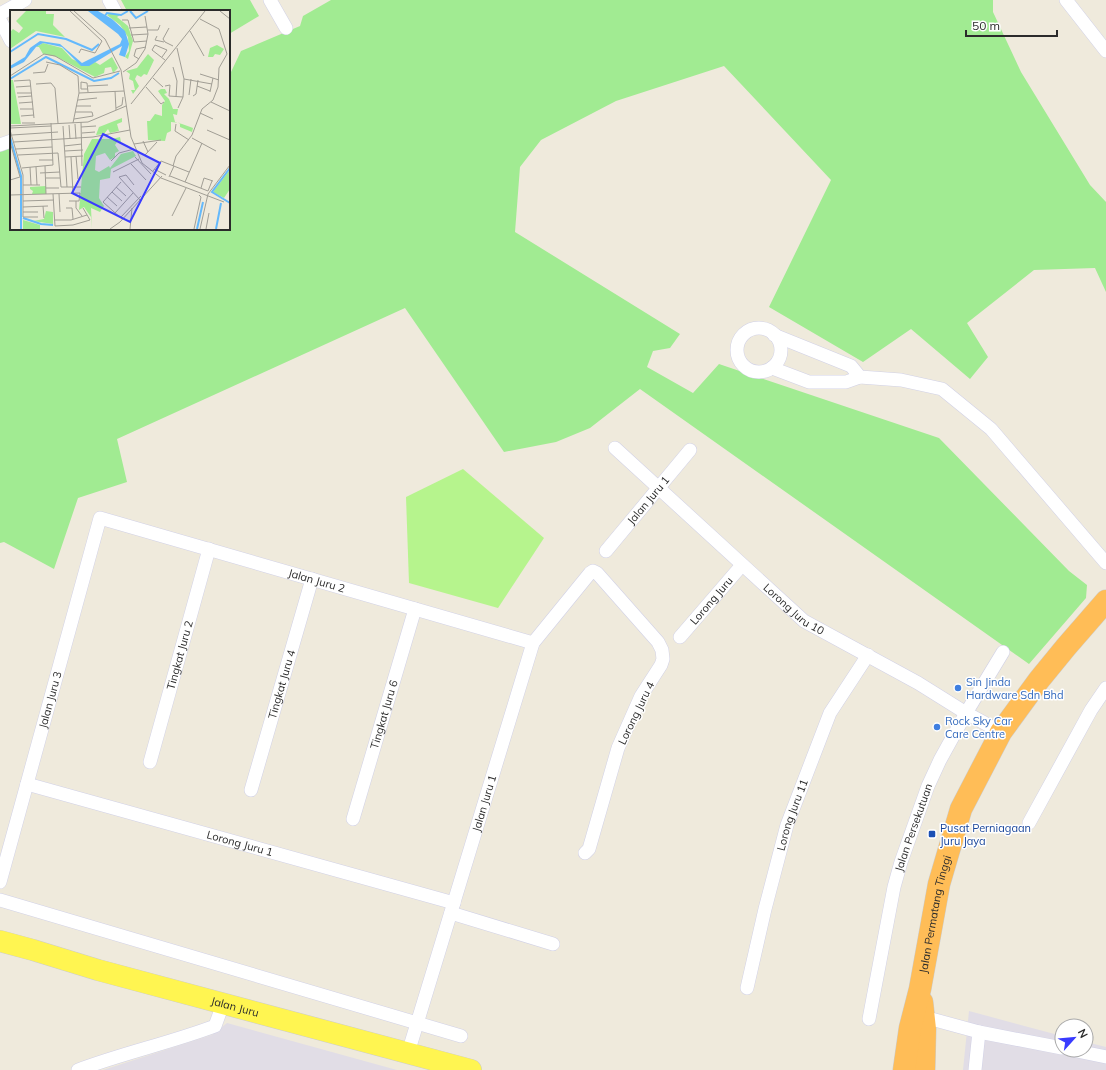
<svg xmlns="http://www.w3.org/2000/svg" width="1106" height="1070" font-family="Mulish,sans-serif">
  <rect width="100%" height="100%" fill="#efeadc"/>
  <!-- industrial -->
  <g fill="#e1dde6">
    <path d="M969,1011L1062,1036V1050H1086V1042L1106,1047V1070H963Z"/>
    <path d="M227,1023L397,1070H103L212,1035Z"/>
  </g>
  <!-- green -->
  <g fill="#a1eb92">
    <path d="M121,0H250L259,16L229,34V11H127Z"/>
    <path d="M331,0H993V12L1021,72L1090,185L1106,202V292L1095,268L1034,270L967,323L988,357L970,379L911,329L863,362L769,307L831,180L724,66L616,101L541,140L520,167L515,232L680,334L670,348L653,351L647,367L693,393L719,364L939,438L1069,571L1087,585L1086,598L1029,664L640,389L590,428L556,442L504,452L405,308L117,439L127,482L78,498L54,569L4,542L0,543V151L11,146V229H229V74L231,72L241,51L300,26L303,16Z"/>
  </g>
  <!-- pitch -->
  <path fill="#b6f48d" d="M463,469L544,538L498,608L409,583L406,497Z"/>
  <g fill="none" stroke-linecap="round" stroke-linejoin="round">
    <defs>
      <g id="street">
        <path d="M109,0L115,11"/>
        <path d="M270,0L286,28"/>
        <path d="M1066,0L1106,51"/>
        <path d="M0,14L25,0"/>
        <path d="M0,20L11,41"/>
        <path d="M0,145L11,141"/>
        <circle cx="759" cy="350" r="22"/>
        <path d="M774,335L851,366L860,377L901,380L942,389L991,429L1106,563"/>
        <path d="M772,368L809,382H846L860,377"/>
        <path id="s1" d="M615,448L804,621L918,683L966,713L1001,732"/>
        <path id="s2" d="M606,551L690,450"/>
        <path id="s3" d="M680,637L742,565"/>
        <path id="s4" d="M150,762L209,549"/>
        <path id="s5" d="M27,784L454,903"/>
        <path id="s6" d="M251,790L312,579"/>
        <path id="s7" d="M353,819L415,609"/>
        <path d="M1029,823L1091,710L1106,688"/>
        <path id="s8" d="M0,882L100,518L533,643"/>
        <path d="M0,900L461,1036"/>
        <path d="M451,913L553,944"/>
        <path id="s9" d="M747,988L765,909L787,825L830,713L868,655"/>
        <path d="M924,1017L979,1032L1062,1048"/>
        <path id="s10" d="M869,1019L894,887L901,862L928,786L940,760L966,713L1003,652"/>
        <path d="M1072,1050L1106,1057"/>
        <path id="s11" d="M408,1053L533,643L590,573L593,571L597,573L658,642L662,650L663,659L661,665L641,696L618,748L589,849L585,853"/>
        <path d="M78,1070C123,1053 170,1043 215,1026L223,1004"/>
        <path d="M975,1070L979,1032"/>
      </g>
      <g id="primary">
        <path id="s12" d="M0,941L33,950L98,970L471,1070"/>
      </g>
      <g id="highway">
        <path d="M922,1002L925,1029L924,1070"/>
        <path id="s13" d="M904,1070L910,1028L920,989L939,884L961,809L1001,732L1039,680L1066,647L1106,601"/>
      </g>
    </defs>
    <!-- street casing -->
    <use href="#street" stroke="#d1d1e6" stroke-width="14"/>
    <!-- primary casing -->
    <use href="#primary" stroke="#ccc" stroke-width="22"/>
    <!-- highway casing -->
    <use href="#highway" stroke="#ccc" stroke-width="23"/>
    <!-- street -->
    <use href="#street" stroke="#fff" stroke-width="13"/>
    <!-- primary -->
    <use href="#primary" stroke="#fff551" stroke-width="21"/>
    <!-- highway -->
    <use href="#highway" stroke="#ffbd57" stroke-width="22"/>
  </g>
  <!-- markers -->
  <g fill="#3f7fe0" stroke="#fff" stroke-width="1.5">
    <circle cx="958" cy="688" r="4"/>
    <circle cx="937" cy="727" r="4"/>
  </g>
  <rect fill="#1a4fb4" stroke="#fff" stroke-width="1.5" x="928" y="830" width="8" height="8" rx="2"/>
  <g text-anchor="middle" stroke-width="3" stroke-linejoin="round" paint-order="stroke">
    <!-- street labels -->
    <g font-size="11" fill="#2b2b2b" stroke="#fff">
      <text dy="4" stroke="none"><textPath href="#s2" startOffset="66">Jalan Juru 1</textPath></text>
      <text dy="4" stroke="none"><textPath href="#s8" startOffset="603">Jalan Juru 2</textPath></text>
      <text dy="4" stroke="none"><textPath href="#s3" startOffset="48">Lorong Juru</textPath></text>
      <text dy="4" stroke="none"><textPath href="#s1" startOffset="241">Lorong Juru 10</textPath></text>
      <text dy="4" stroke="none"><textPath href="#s4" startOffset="111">Tingkat Juru 2</textPath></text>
      <text dy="4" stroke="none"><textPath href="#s6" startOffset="110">Tingkat Juru 4</textPath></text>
      <text dy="4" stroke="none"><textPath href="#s8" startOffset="189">Jalan Juru 3</textPath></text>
      <text transform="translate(636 713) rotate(-64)" y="4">Lorong Juru 4</text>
      <text dy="4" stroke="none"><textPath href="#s7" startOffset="109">Tingkat Juru 6</textPath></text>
      <text dy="4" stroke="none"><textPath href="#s11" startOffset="261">Jalan Juru 1</textPath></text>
      <text dy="4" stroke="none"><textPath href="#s9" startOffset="179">Lorong Juru 11</textPath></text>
      <text dy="4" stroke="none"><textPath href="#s10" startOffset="197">Jalan Persekutuan</textPath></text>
      <text dy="4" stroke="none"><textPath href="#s5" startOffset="221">Lorong Juru 1</textPath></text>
      <text dy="4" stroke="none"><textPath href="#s13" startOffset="159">Jalan Permatang Tinggi</textPath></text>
      <text dy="4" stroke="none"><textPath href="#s12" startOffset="244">Jalan Juru</textPath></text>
    </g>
    <!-- shop labels -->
    <g font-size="11" fill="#366cbe" stroke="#fff" text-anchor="start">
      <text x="966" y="686">Sin Jinda<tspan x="966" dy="13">Hardware Sdn Bhd</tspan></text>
      <text x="945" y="725">Rock Sky Car<tspan x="945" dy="13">Care Centre</tspan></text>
    </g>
    <!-- transit labels -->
    <g font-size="11" fill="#164399" stroke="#fff" text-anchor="start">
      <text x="940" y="832">Pusat Perniagaan<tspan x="940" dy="13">Juru Jaya</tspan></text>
    </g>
  </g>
  <!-- overview -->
  <g transform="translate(10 10)">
    <rect width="220" height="220" fill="#efeadc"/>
    <path d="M16,1H36V4H44L43,15L55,27L26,21L0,39V22L3,19L9,23L13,18L6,11ZM101,3L110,5L107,7L118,16L123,31L118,49L115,47L119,41L118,27L110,15L97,5ZM33,33L52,38L62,49L77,56L85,52L90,55L102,47L108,58L103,63L101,57L95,58L94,63L85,67L47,47L33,44L29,37H26ZM207,35L214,39L210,45L205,44L203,47H198L200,38ZM138,44L144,50L137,65L134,64L131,67L127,65L125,69L129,76L123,84L121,80H125L123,71L119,69L120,64L116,61L127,58ZM0,70H3L11,114H0ZM151,79H155L157,83L154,84L159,89L163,99H168L167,105L163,104L165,112L172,114L183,118L182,122L170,117V113L161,112V121L157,123L155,131L138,130L137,111H140L145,104L152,106V95L155,91L148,81ZM112,108V112L107,114L109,121L100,123L98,119L94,124L86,125L89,117ZM110,127L111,132H107L105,135L109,141L105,143V147L100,150L95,143L86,146L85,160L89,162L99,156L100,158L111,144L123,141L126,146L101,159L100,168L90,170L89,188L94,196L90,202L81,198L82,219L81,207L74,197L69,200L74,144L82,129H102ZM219,161L220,179L214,188L203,182ZM36,176V184H22L23,181L20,179V177ZM36,201L43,202V214L23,211L34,209ZM13,210L30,215V219H13Z" fill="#a1eb92"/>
    <path d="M78,1H88L102,9L115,21L119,34L115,47L109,45L112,36L79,56H71L52,37L33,33L26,37L14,52L0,59V56L15,47L20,38L30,31L50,34L72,53L110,34L112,29L108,24Z" fill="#64b9fc"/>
    <path fill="none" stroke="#64b9fc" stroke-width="2" d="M120,1L126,8L138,1M94,7L97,3L111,5L118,1M0,42L28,24L56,29L82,40L89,34M0,69L36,47L84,71L101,68L109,63M0,127L11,166V219M220,158L202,182L220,193M13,208L31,214L43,215M187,219L193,192M206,219L211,193"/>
    <path fill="none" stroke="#a19e95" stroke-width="1" d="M60,1L92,31L85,43L71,39L69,43M64,1L95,29L111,60L121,127L132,153L151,168L214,192M210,1L220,9M112,10H118L124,32L137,31M119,18L137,17M159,18L153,29L155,32L163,36M138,20H148L150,15M180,21L194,46M121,25L138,24M147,26L145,30L154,32M167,38L174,69L173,87L168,98M152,47L157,40L145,35L142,40L155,50M129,49L124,46L126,39L136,37M36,52L50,55L68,66L69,83M163,57L167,71L166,87M113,62L126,53L135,39L138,24L135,6M23,63L35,62L38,54M190,64L209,70M0,66L34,44L45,46L83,68L110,61M143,68L153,77M174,69L202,74M4,71L20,70L24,108M26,74L41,73L45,78L48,113M78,76L98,75M155,76L160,75L159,86L173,87M187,76L200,81M6,77L21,76M136,77L151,94L154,92M78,79H71V72L77,73L78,82M105,81L106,100M200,82L203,68M7,83H22M179,85L181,69M183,86L186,84L188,70M8,87L22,86M68,90L87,88M201,92L220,101M9,93L23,92M121,94L195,1M66,96H81M106,98L112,95L113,87M10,99H23M190,103L203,109M11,106L24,105M64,109L83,106L82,102H65M71,112L72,156M12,113H25M63,113L69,83L114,81M65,114L66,129M166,114L165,121L179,130M59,115L60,129M0,116L78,112L116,96M53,116L57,177M71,117L86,116M0,118L41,116M0,120L13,165V207H28M197,120L220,130M72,123L85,122M2,125L48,122M182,128L206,141M133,131L138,142M0,132L10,167L0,170M4,132L83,127L120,120M124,134L151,130M54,136L72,134M6,139L42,137M55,141L73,140M8,145L48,143L51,177H71M135,145L147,132M66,146L68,169M55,147L73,146M61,147L63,183M125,147L141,164M29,150H43M101,151L109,143L124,139M121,154L136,170M35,156L36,184M163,156L166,146L182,125L192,99L203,90L208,77L209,58L217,44L209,19L190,9M20,157L21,175M26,157L27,175M12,158L43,155L41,113M144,159L156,165M143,161L151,151L179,162M103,162L129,149M30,163L50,162M160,166L198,181L202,171M159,167L164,156M36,168H50M111,172L93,192L112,209M175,172L192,133M13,175H30M124,175L116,165L109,167L130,190M106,177L116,186M36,178H49M191,178L194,168L203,171M102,182L112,191M43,184L45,216L63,215L80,210L73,198M49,184L50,202M198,184L220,155M0,185L70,183L69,191H59M97,187L107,196M13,191L44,190M66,191V198L72,206M33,196L34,208M13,197L38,196M56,198H62L63,209M13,202H28M105,203L123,183M162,206L176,178M110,208L131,186M44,210H61L77,205M100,219L110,212L152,166M120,219L122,198M184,219L191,187L189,185M190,219L198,184M196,219L199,203"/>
    <path fill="#393bff" fill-opacity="0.15" stroke="#393bff" stroke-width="2" d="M93,124L150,153L120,212L62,183Z"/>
    <rect width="220" height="220" fill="none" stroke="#2b2b2b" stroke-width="2"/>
  </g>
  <!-- north arrow -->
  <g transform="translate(1074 1038) rotate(63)"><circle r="19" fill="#ffffff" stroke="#aaaaaa"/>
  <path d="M0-3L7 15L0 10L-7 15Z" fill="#393bff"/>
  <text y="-6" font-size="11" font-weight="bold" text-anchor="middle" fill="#2b2b2b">N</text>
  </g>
  <!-- scale -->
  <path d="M966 30v6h91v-6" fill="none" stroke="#2b2b2b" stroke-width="2"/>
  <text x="972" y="30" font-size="12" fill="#2b2b2b" stroke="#ffffff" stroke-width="3" paint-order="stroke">50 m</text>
</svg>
